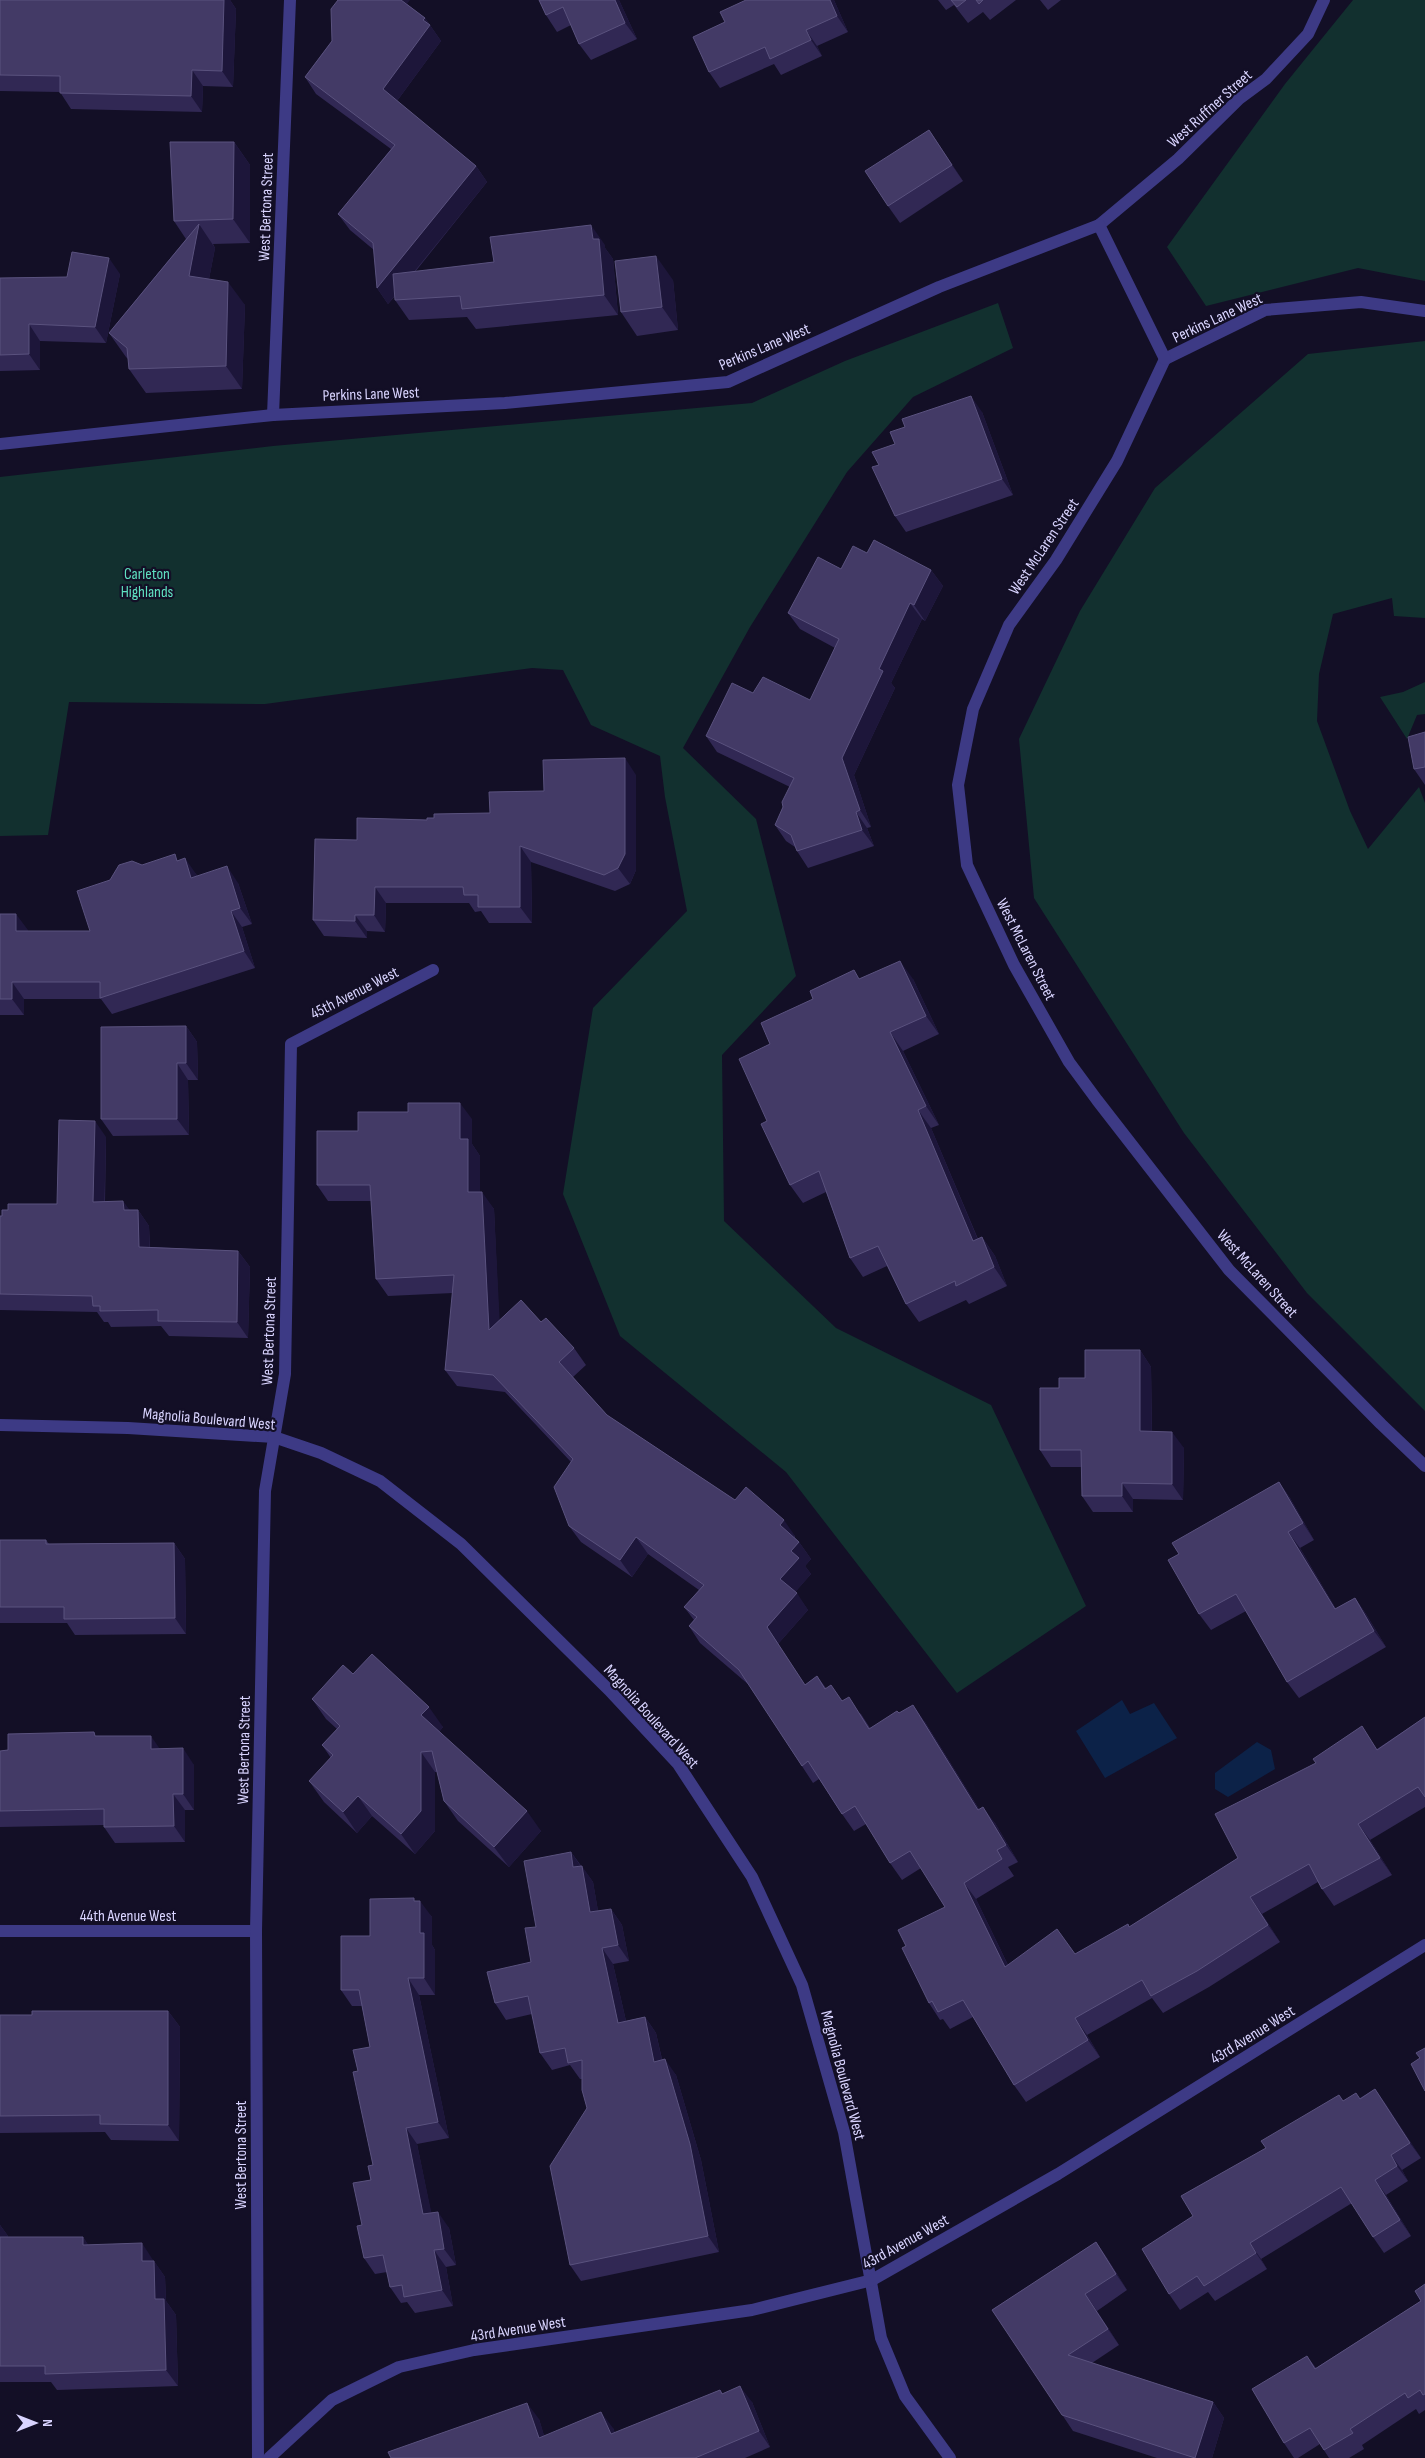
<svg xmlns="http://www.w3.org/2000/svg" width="1425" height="2458" font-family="'Sofia Sans Condensed',sans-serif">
  <rect width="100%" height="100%" fill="#130f26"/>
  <!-- green -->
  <g fill="#12302f">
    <path d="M1353,0H1425V281L1358,268L1206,306L1167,247L1285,84Z"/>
    <path d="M998,303L1013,348L913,397L847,472L750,627L683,748L756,819L796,976L722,1055L724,1221L836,1328L991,1405L1086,1606L957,1693L786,1472L620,1336L563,1194L593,1008L687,911L665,797L660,756L591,725L563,670L532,668L265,704L69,702L48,835L0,836V477L273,446L752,403L845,361Z"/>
    <path d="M1425,341V618L1394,616L1392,598L1333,614L1319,674L1317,721L1350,811L1368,849L1419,787L1425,803V1411L1307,1293L1184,1133L1034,898L1019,739L1080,611L1155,488L1308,354Z"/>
    <path d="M1425,682V714L1417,715L1407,739L1380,697L1403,692Z"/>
  </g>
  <!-- water -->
  <g fill="#0c2248">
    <path d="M1122,1700L1130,1714L1154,1703L1177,1738L1105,1778L1076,1731Z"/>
    <path d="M1257,1742L1271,1750L1275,1769L1228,1797L1215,1789V1773Z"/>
  </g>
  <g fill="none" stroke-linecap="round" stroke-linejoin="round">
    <!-- minor -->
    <g stroke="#3d3a85" stroke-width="12">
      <path d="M1099,225L1178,159L1239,99L1266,79L1308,34L1324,0"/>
      <path d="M1165,359L1117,461L1056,560L1009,625L973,709L958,785L967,865L1014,965L1069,1062L1097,1100L1229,1270L1381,1424L1425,1466"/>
      <path d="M1165,359L1265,310L1361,302L1425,311"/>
      <path d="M273,415L290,0"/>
      <path d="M0,444L273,415L505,403L728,382L939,287L1099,225L1165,359"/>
      <path d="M0,1425L128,1428L274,1437L321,1453L380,1481L461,1544L609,1690L678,1764L752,1877L802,1985L844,2132L881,2338L905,2396L950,2458"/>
      <path d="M0,1931H256"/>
      <path d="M258,2458L256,1931L265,1491L285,1374L291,1044L433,970"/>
      <path d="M269,2458L332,2400L399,2367L474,2350L752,2310L872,2280L1058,2174L1425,1945"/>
    </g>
  </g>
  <!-- wall -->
  <g fill="#312854">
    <path d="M0,0H230L236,9L233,87L203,86L202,112L71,109L60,92L0,91Z"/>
    <path d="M539,0H619L637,39L591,60L579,44L571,25L557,32L546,15Z"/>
    <path d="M834,0L848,32L817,46L822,56L781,75L774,64L720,88L709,72Z"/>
    <path d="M938,0H1016L990,20L983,12L968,23L954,5L946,10Z"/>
    <path d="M1040,0H1061L1048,10Z"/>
    <path d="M407,4L425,18L441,41L397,101L476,166L487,182L415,272L494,262L605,245V248L613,259L618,315L476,329L467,317L409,320L395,300V296L388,304L377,288L374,250L350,230L338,214L391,149L316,94L305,77L332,41Z"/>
    <path d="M929,130L963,181L900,223L888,206Z"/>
    <path d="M234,142L250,165V243L213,244L215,248L209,279L245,305L242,389L146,393L129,369L128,359L126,357L109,333L186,239L174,221Z"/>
    <path d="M120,274L106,343L40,341V370L0,371V278L67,277Z"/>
    <path d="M673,280L678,330L637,336L621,312Z"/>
    <path d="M982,412L1013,495L906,532L895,516L879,465Z"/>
    <path d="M867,553L931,570L943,586L925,621L922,619L891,683L895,688L854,775L871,827L867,828L874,846L808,868L797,851L795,847L786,841L775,825L783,807L790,787L717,752L706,736L753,693L810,700L835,648L800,629L788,613L841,569Z"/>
    <path d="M1425,732V785L1414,769Z"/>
    <path d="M636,775V870L630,884L615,891L531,862L532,923H489L481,911L475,912L469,903H386L385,932L367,931V938L324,936L313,920L357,840L434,818L490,813L544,791Z"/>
    <path d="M179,860L196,874L197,876L238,883L252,924L242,927L255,968L112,1014L101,999H24V1015H0V914L28,931H90L110,880L142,865Z"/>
    <path d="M860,979H913L939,1034L903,1051L939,1125L931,1128L978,1239L982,1237L995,1256L1007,1286L969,1304L966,1300L919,1322L906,1304L887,1266L863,1277L850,1258L826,1192L803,1203L790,1185L767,1121L770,1044Z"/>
    <path d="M186,1026L197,1042L198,1080H188L189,1135L113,1136L101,1119Z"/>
    <path d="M408,1112L472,1119V1144L480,1156V1192L494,1209L499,1320L541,1322L574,1348L586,1365L573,1377L607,1415L735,1500L795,1536V1538L799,1542L811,1559L805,1566L811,1574L795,1592L808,1610L778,1644L805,1685L817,1676L826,1688L842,1701L861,1714L870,1728L899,1713L925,1722L979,1809L995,1823L1018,1862L1008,1867L1014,1876L976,1899L1008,1965L1075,1954L1129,1927L1238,1858L1377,1749L1425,1717V1807L1370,1840L1392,1875L1334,1906L1322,1889L1318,1882L1262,1914L1280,1942L1209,1987L1163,2013L1152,1998L1087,2035L1100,2057L1026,2102L1014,2085L973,2017L950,2029L943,2019L940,2020L929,2003L906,1946L945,1907L921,1868L902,1880L890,1863L866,1824L854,1831L842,1814L819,1779L813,1783L749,1685L700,1643L689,1626L694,1620L684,1607L699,1590L648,1554L632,1577L581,1542L569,1526L571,1462L505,1392L457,1386L445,1370L453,1293L388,1296L376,1279L371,1201H328L317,1185L358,1131Z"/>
    <path d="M106,1137L105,1202L130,1210H138L149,1226L150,1247L238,1251L250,1267L248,1338L169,1336L161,1326L111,1327L108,1322H104L97,1312L0,1310V1216H2L8,1210L57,1204Z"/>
    <path d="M1140,1350L1151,1367L1152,1431L1184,1448L1183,1500L1133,1499V1512H1093L1082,1496V1467H1051L1040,1450L1059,1388L1085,1378Z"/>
    <path d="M1279,1482L1290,1498L1314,1540L1300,1548L1336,1609L1355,1598L1366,1614L1386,1647L1299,1698L1287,1682L1246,1611L1211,1630L1199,1614L1179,1554Z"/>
    <path d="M0,1540H46L49,1544L174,1543L185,1559L186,1634L75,1635L67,1623H0Z"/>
    <path d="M353,1674L443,1727L439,1732L541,1831L509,1867L458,1821L444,1801L437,1772H435V1831L415,1854L372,1816L357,1833L324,1802L309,1781L331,1758L322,1745L337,1729L326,1719L312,1699Z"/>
    <path d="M97,1736L160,1749L194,1765V1810H185V1842L115,1843L104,1827V1825L0,1827V1751L8,1750Z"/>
    <path d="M571,1852L593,1882L598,1911L611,1909L622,1925L629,1961L613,1964L626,2021L645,2017L656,2033L662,2059L676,2075L701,2160L719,2252L581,2281L570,2265L587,2108L582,2079H580L570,2065L552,2070L540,2053L532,2014L506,2020L495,2003L531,1962L536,1927Z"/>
    <path d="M416,1901L432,1917V1945L435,1950V1995H419L449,2138L417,2144L431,2213L449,2228L456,2265L446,2267L453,2306L415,2313L407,2302L401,2303L390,2287L387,2272L375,2274L364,2258L362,2225L373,2165L358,2071L370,2047L362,2006H352L341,1990L370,1936Z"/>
    <path d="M168,2011L180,2027L179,2141L111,2140L105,2132L0,2133V2015H32Z"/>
    <path d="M1375,2089L1421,2158L1402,2170L1408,2181L1386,2195L1411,2236L1384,2253L1373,2237L1352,2203L1261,2259L1267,2269L1215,2301L1208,2292L1180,2310L1169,2294L1193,2216L1266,2148L1343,2101L1360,2098Z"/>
    <path d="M0,2225L8,2236V2237H83L88,2245L153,2260L165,2277L166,2301L176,2315L178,2386L57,2390L51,2382H0Z"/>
    <path d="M1096,2242L1107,2258L1127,2290L1097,2311L1119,2345L1092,2363L1213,2402L1224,2418L1212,2458H1157L1073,2431L992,2310Z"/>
    <path d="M1425,2284V2410L1419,2414L1416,2409L1362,2445L1364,2449L1349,2458H1329L1320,2444L1298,2458H1294L1284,2443L1307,2356L1316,2368L1421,2301Z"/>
    <path d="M720,2390L723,2394L752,2402L770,2447L745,2458H391L539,2419L544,2436L613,2428L615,2433Z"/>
  </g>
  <!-- shaded-wall -->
  <g fill="#1d163a">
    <path d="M224,0H230L236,9L233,87L222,71Z"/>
    <path d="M397,0H410L403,9Z"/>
    <path d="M615,0H619L637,39L625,23Z"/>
    <path d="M830,0H834L848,32L837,16Z"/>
    <path d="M425,18L441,41L394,105L383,89Z"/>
    <path d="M806,30L817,46L822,56L811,40Z"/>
    <path d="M192,70L203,86L202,112L191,96Z"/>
    <path d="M929,130L940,146L963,181L952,165Z"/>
    <path d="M234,142L250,165V243L233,219Z"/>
    <path d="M476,166L487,182L388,304L377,288Z"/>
    <path d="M199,224L215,248L205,300L189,276Z"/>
    <path d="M591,225L605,245V248L613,259L618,315L604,295L593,239Z"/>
    <path d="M656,256L673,280L678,330L662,307Z"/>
    <path d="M109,258L120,274L106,343L95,327Z"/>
    <path d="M228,282L245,305L242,389L226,366Z"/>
    <path d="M29,324L40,341V370L29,354Z"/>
    <path d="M971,396L982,412L1013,495L1002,479Z"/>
    <path d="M931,570L943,586L925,621L914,605Z"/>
    <path d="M910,603L922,619L891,683L895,688L854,775L871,827L860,810L842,758L879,669Z"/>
    <path d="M625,758L636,775V870L630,884L618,868Z"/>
    <path d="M856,812L867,828L874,846L862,830Z"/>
    <path d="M520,846L531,862L532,923L520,907Z"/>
    <path d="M185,858L196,874L202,894L191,878Z"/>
    <path d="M227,866L238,883L252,924L240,908Z"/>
    <path d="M375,887L386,903L385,932L374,915Z"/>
    <path d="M231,911L242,927L255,968L244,951Z"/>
    <path d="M16,914L28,930V947L16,931Z"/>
    <path d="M355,915L367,931V938L355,921Z"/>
    <path d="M900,961L913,979L939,1034L926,1016Z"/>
    <path d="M12,982L24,999V1015L12,999Z"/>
    <path d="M186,1026L197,1042L198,1080L186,1063Z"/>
    <path d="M890,1032L903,1051L939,1125L926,1106Z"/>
    <path d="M177,1063L188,1080L189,1135L177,1119Z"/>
    <path d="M460,1103L472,1119V1144L480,1156V1209L468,1192L460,1139Z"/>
    <path d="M918,1110L931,1128L986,1259L973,1241Z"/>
    <path d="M95,1121L106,1137L104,1218L93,1202Z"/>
    <path d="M482,1192L494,1209L501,1346L489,1330Z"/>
    <path d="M123,1201L135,1217L124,1210Z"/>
    <path d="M138,1210L149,1226L150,1262L139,1247Z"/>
    <path d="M982,1237L995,1256L1007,1286L994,1267Z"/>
    <path d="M238,1251L250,1267L248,1338L237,1322Z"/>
    <path d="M1140,1350L1151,1367L1152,1447L1140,1431Z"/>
    <path d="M1172,1432L1184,1448L1183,1500L1172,1484Z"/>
    <path d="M1279,1482L1290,1498L1314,1540L1303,1523Z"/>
    <path d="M1122,1483L1133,1499V1512L1122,1496Z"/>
    <path d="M784,1520L795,1536L791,1541L780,1525Z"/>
    <path d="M1288,1532L1300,1548L1346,1626L1335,1609Z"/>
    <path d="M636,1537L648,1554L632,1577L620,1560Z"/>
    <path d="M799,1542L811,1559L805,1566L811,1574L792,1596L780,1579L791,1551Z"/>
    <path d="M174,1543L185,1559L186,1634L175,1618Z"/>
    <path d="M797,1593L808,1610L778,1644L817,1702L767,1627Z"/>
    <path d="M1355,1598L1366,1614L1386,1647L1374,1631Z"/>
    <path d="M913,1705L925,1722L990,1827L978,1810Z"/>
    <path d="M429,1707L443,1727L436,1736L421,1715Z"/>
    <path d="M151,1736L162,1752L151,1749Z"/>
    <path d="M183,1748L194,1765V1810L183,1794Z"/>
    <path d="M421,1752L435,1772V1831L415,1854L401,1834Z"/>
    <path d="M173,1794L185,1810V1842L174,1826Z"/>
    <path d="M358,1796L372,1816L357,1833L343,1812Z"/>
    <path d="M983,1807L995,1823L1018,1862L1006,1845Z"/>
    <path d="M527,1811L541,1831L509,1867L494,1847Z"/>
    <path d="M1358,1824L1370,1840L1392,1875L1380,1858Z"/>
    <path d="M571,1852L582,1868L573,1867Z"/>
    <path d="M582,1866L593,1882L601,1928L590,1912Z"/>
    <path d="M964,1883L976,1899L1017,1984L1005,1967Z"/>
    <path d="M1250,1897L1262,1914L1280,1942L1268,1925Z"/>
    <path d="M414,1898L420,1908V1901L432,1917V1945L435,1950V1995L424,1978L420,1933Z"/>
    <path d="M611,1909L622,1925L629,1961L618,1945Z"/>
    <path d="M602,1948L613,1964L630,2039L618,2023Z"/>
    <path d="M408,1978L419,1995L449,2138L438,2122Z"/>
    <path d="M168,2011L180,2027L179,2141L168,2125Z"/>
    <path d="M645,2017L656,2033L666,2078L654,2062Z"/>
    <path d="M1075,2018L1087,2035L1100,2057L1088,2040Z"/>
    <path d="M665,2059L676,2075L701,2160L719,2252L708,2236Z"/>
    <path d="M1375,2089L1386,2104L1421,2158L1410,2143Z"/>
    <path d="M406,2128L417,2144L435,2230L423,2214Z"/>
    <path d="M1391,2155L1402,2170L1408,2181L1397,2166Z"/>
    <path d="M1375,2180L1386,2195L1411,2236L1400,2220Z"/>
    <path d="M438,2212L449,2228L456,2265L444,2249Z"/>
    <path d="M0,2225L8,2236V2254L0,2242Z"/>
    <path d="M83,2237L94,2254L83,2245Z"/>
    <path d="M1096,2242L1107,2258L1127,2290L1116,2274Z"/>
    <path d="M142,2243L153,2260L154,2277L142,2261Z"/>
    <path d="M1250,2243L1261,2259L1267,2269L1256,2253Z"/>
    <path d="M434,2250L446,2267L453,2306L442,2290Z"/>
    <path d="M154,2261L165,2277L166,2301L176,2315L178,2386L166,2370L155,2299Z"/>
    <path d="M1085,2294L1097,2311L1119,2345L1108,2329Z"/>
    <path d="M740,2386L752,2402L770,2447L759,2431Z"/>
    <path d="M1213,2402L1224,2418L1212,2458H1195Z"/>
    <path d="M527,2403L539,2419L550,2454L539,2438Z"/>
    <path d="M601,2412L613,2428L622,2450L611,2434Z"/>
  </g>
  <!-- building -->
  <g fill="#433a66" stroke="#5a527e">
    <path d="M0,0H224L222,71L192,70L191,96L60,93V76L0,75Z"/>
    <path d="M338,0H401L425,18L423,20L430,25L383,89L476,166L377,288L373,243L338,214L395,145L305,77L332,41L331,9Z"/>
    <path d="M539,0H615L625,23L579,44L563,7L546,15Z"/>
    <path d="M746,0H830L837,16L806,30L811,40L770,59L765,47L709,72L693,37L725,22L720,12Z"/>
    <path d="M951,0H966L957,7Z"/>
    <path d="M976,0H983L979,4Z"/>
    <path d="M929,130L952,165L888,206L865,171Z"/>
    <path d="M170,142H234L233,219L174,221Z"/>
    <path d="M199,224L189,276L228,282L226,366L129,369L127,348L109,333Z"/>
    <path d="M591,225L593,239H599L604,295L462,309L460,296L395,300L393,274L494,262L490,237Z"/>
    <path d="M72,252L109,258L95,327L29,324V354L0,355V278L67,277Z"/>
    <path d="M656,256L662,307L621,312L615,261Z"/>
    <path d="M971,396L1002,479L895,516L872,467L879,465L872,452L895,444L890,432L905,427L902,419Z"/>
    <path d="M874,540L931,570L914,605L910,603L879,669L883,671L842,758L860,810L856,812L862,830L797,851L791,835L775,825L783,807L782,802L794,778L706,736L732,683L753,693L763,677L810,700L839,639L788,613L818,557L841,569L853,546L867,553Z"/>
    <path d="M1425,732V767L1414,769L1408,737Z"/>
    <path d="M625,758V854L618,868L604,875L520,846V907H478V895H464L463,887H375L374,915H355V921L313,920L315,839L357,840V818L427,820V818H434V814L490,813L489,792L544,791L543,760Z"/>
    <path d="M175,854L177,861L185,858L191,878L227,866L240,908L231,911L244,951L100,998V982H12V999H0V914H16V931H90L77,891L110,880L119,865L132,861L142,865Z"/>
    <path d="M900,961L926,1016L890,1032L926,1106L918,1110L973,1241L982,1237L994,1267L956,1286L955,1281L906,1304L878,1246L850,1258L819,1171L790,1185L761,1124L767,1121L739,1059L770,1044L761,1023L813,999L810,991L854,970L859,979Z"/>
    <path d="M186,1026V1063H177V1119H101V1027Z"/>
    <path d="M408,1103H460V1139H468V1192H482L489,1330L521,1300L541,1322L546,1318L574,1348L559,1362L607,1415L735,1500L746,1487L784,1520L780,1525L799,1542L791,1551L799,1558L780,1579L797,1593L767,1627L805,1685L817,1676L825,1689L831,1685L842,1701L849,1697L869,1729L897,1711L899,1713L913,1705L978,1810L983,1807L1006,1845L997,1850L1002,1859L964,1883L1005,1967L1057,1929L1075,1954L1128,1924L1129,1927L1238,1858L1215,1814L1316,1763L1313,1759L1362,1726L1377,1750L1425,1717V1797L1418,1787L1358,1824L1380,1858L1322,1889L1309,1864L1250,1897L1268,1925L1197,1971L1151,1996L1142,1980L1075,2018L1088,2040L1014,2085L963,2000L938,2012L932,2001L929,2003L902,1948L906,1946L898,1930L945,1907L910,1851L890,1863L855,1806L842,1814L808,1761L802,1766L739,1670L689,1626L697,1617L684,1607L704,1585L636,1537L620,1560L569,1526L554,1487L573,1459L493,1375L445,1370L454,1275L376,1279L370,1185H317V1131H358V1112H408Z"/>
    <path d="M59,1120L95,1121L93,1202L123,1201L124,1210H138L139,1247L238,1251L237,1322L158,1321V1310L100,1311V1306H93L92,1296L0,1294V1216H2V1210H8V1204H57Z"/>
    <path d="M1085,1350H1140V1431L1172,1432V1484L1122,1483V1496H1082L1081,1450H1040V1388H1059V1378H1085Z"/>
    <path d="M1279,1482L1303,1523L1288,1532L1335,1609L1355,1598L1374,1631L1287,1682L1236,1594L1199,1614L1168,1560L1179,1554L1172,1543Z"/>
    <path d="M0,1540H46V1544L174,1543L175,1618L64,1619V1607H0Z"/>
    <path d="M372,1654L429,1707L421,1715L527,1811L494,1847L444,1801L432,1751L421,1752V1811L401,1834L358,1796L343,1812L309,1781L333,1755L322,1745L340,1726L312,1699L343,1665L353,1674Z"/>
    <path d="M94,1732L95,1736H151V1749L183,1748V1794H173L174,1826L104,1827V1809L0,1811V1751L8,1750V1734Z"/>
    <path d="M571,1852L573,1867L582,1866L590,1912L611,1909L618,1945L602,1948L618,2023L645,2017L654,2062L665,2059L690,2144L708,2236L570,2265L550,2166L587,2108L582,2090V2060L568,2063L565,2048L540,2053L528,1996L495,2003L487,1972L531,1962L525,1928L536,1927L524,1861Z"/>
    <path d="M414,1898V1901H420V1933H424V1978H408L438,2122L406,2128L423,2214L438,2212L444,2249L434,2250L442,2290L404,2297L402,2285L390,2287L383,2255L364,2258L357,2226L362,2225L353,2183L371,2180L368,2166L373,2165L353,2072L358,2071L353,2050L370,2047L359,1990H341V1936H370V1899Z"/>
    <path d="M32,2011H168V2125L100,2124V2115L0,2116V2015H32Z"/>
    <path d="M1425,2048V2091L1411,2064L1420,2058L1416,2053Z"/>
    <path d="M1375,2089L1410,2143L1391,2155L1397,2166L1375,2180L1400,2220L1373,2237L1341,2187L1250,2243L1256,2253L1204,2286L1197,2276L1169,2294L1142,2249L1193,2216L1181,2196L1266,2148L1261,2141L1339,2095L1343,2101L1356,2093L1360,2099Z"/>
    <path d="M0,2237H83V2245L142,2243V2261H154L155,2299H164L166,2370L45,2374V2366H0Z"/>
    <path d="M1096,2242L1116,2274L1085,2294L1108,2329L1068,2355L1213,2402L1195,2458L1062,2415L992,2310Z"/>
    <path d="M1425,2284V2394L1423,2395L1420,2390L1408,2398L1405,2393L1350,2429L1353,2433L1324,2450L1310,2428L1284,2443L1252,2389L1307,2356L1315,2369L1421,2301L1415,2291Z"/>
    <path d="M740,2386L759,2431L695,2458H391L388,2452L527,2403L539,2438L601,2412L611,2434L720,2390L722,2394Z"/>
  </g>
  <g text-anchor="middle" stroke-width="4.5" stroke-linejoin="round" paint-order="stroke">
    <!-- street labels -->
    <g font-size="16" fill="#d9d4ff" stroke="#130f26">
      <text transform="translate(1209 108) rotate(-42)" y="6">West Ruffner Street</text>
      <text transform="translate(265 207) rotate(-88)" y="6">West Bertona Street</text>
      <text transform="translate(1217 317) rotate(-25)" y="6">Perkins Lane West</text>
      <text transform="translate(764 346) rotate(-23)" y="6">Perkins Lane West</text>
      <text transform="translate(371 393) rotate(-2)" y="6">Perkins Lane West</text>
      <text transform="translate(1043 546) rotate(-56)" y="6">West McLaren Street</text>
      <text transform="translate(1027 949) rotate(63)" y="6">West McLaren Street</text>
      <text transform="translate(354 992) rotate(-27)" y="6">45th Avenue West</text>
      <text transform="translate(1258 1273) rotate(48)" y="6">West McLaren Street</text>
      <text transform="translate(268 1331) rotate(-88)" y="6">West Bertona Street</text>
      <text transform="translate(209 1418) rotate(5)" y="6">Magnolia Boulevard West</text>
      <text transform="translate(652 1716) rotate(48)" y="6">Magnolia Boulevard West</text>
      <text transform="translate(243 1750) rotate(-89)" y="6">West Bertona Street</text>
      <text x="128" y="1921">44th Avenue West</text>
      <text transform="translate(1252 2034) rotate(-32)" y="6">43rd Avenue West</text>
      <text transform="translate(844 2075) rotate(75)" y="6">Magnolia Boulevard West</text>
      <text transform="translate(240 2155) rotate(-90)" y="6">West Bertona Street</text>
      <text transform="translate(905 2241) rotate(-29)" y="6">43rd Avenue West</text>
      <text transform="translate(518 2328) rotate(-9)" y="6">43rd Avenue West</text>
    </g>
    <!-- park labels -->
    <g font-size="16" fill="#5fe0c0" stroke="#130f26">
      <text x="147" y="579">Carleton<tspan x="147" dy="18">Highlands</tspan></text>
    </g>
  </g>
  <!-- north arrow -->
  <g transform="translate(35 2423) rotate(90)" stroke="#130f26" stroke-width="4" paint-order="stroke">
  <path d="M0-4L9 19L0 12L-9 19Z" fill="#d9d4ff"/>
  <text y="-8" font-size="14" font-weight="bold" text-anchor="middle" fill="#d9d4ff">N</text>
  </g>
</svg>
